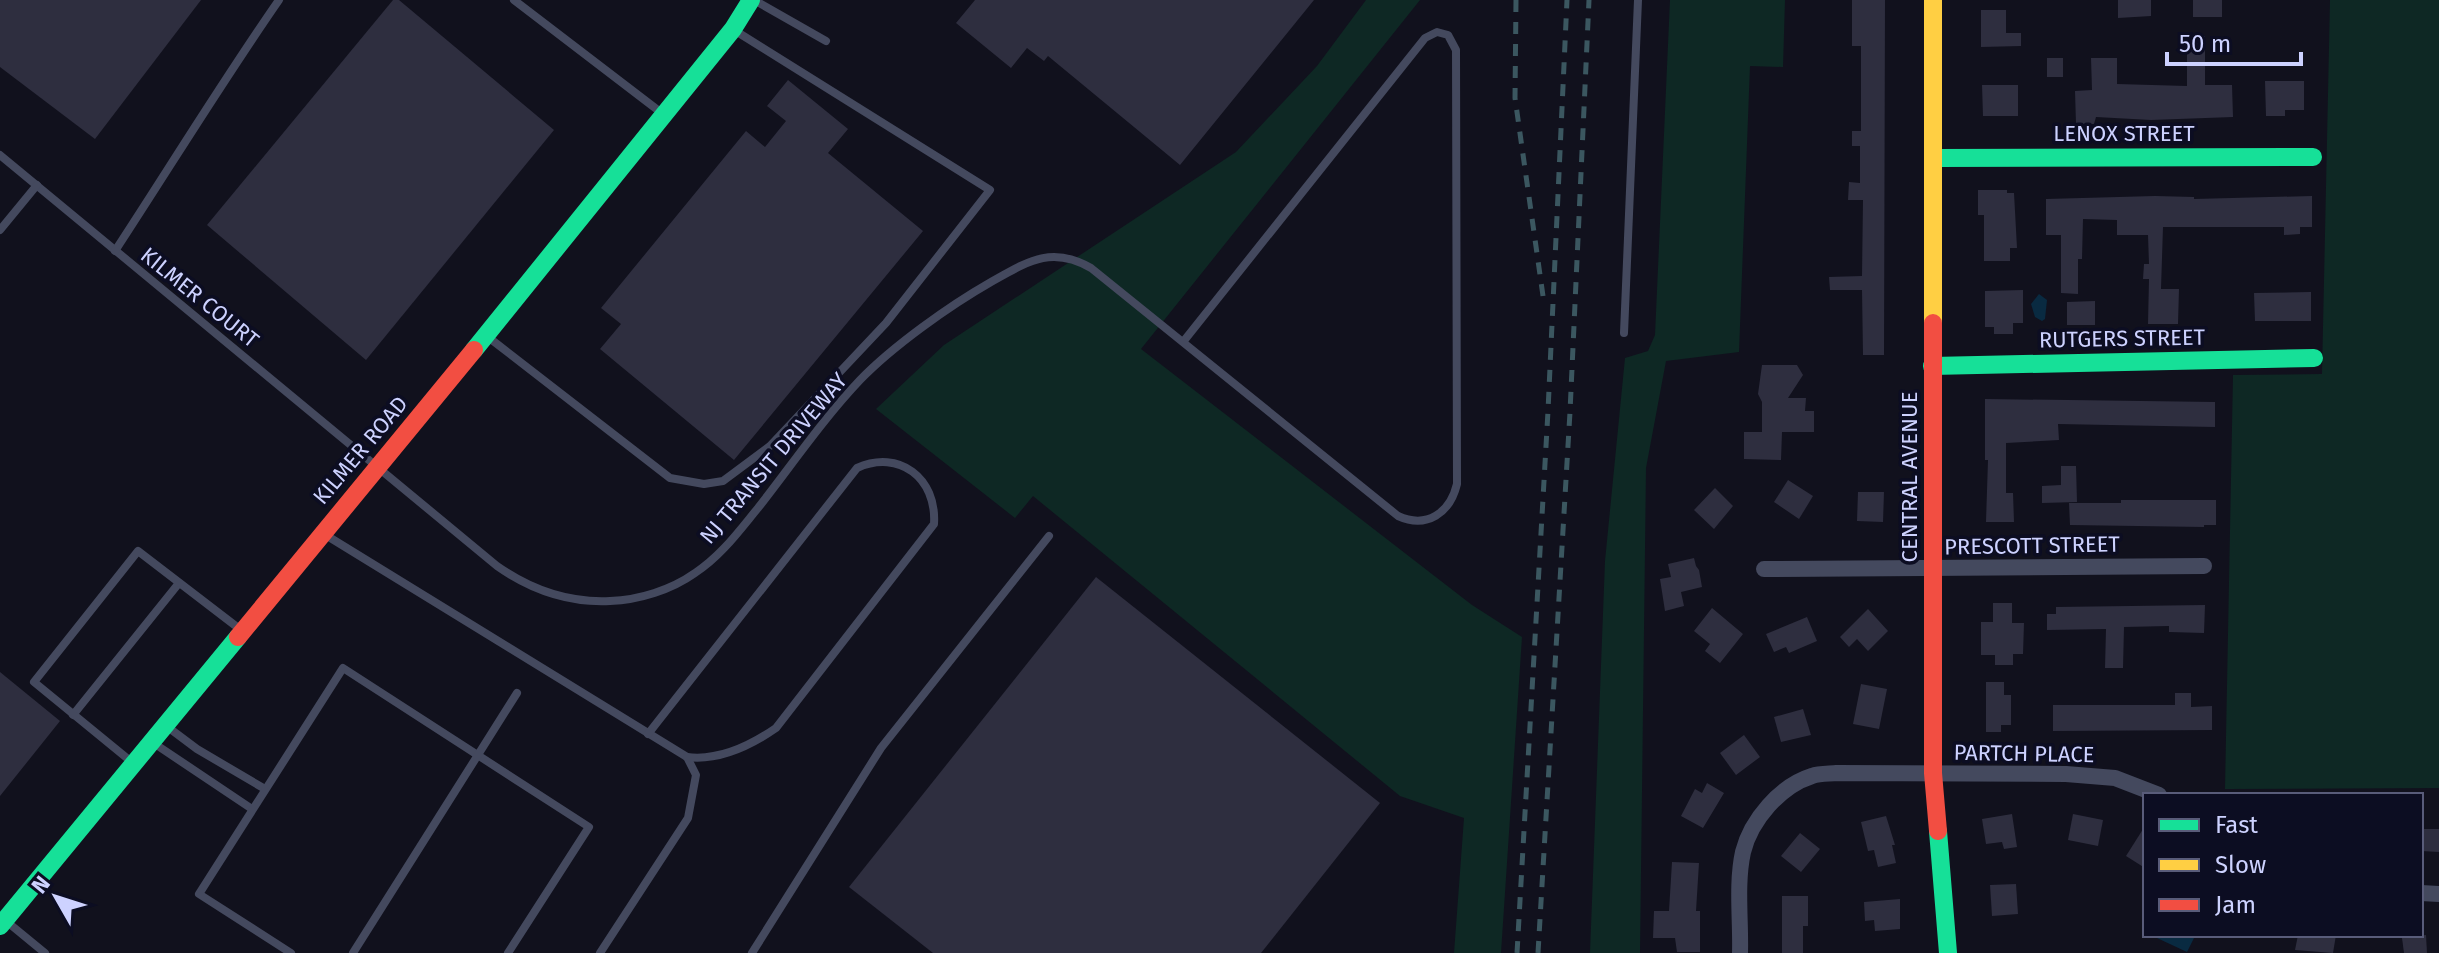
<svg xmlns="http://www.w3.org/2000/svg" width="2439" height="953" font-family="'Fira Sans',sans-serif">
  <rect width="100%" height="100%" fill="#11111d"/>
  <!-- green -->
  <g fill="#0e2824">
    <path d="M1366,0H1420L1141,349L1472,605L1522,637L1501,953H1454L1464,818L1400,796L1033,496L1015,518L876,409L944,345L1236,152L1317,66Z"/>
    <path d="M1670,0H1785L1783,67L1750,66L1739,352L1666,361L1646,468L1640,953H1590L1605,561L1625,358L1648,351L1655,335Z"/>
    <path d="M2330,0H2439V788L2225,789L2233,375L2322,374Z"/>
  </g>
  <!-- water -->
  <g fill="#092a41">
    <path d="M2039,294L2047,300L2045,319L2042,321L2035,317L2031,304Z"/>
    <path d="M2159,935H2193L2195,936L2187,952L2157,938Z"/>
  </g>
  <!-- building -->
  <g fill="#2e2e3f">
    <path d="M0,0H201L95,139L0,67Z"/>
    <path d="M393,0H399L554,130L366,360L207,225Z"/>
    <path d="M975,0H1314L1180,165L1048,56L1044,61L1027,48L1011,68L956,23Z"/>
    <path d="M1852,0H1885L1884,355H1863L1862,290H1830L1829,277L1862,276L1863,200H1848L1849,182L1860,183V146H1852V131H1861V46H1852Z"/>
    <path d="M2118,0H2151V16L2118,18Z"/>
    <rect x="2193" y="0" width="29" height="17"/>
    <path d="M1981,10H2006V33H2021V46L1981,47Z"/>
    <path d="M2187,36H2205V85H2232L2233,117L2151,120L2096,117L2094,124H2076L2075,91L2092,90L2091,58H2117V84L2187,86Z"/>
    <rect x="2047" y="58" width="16" height="19"/>
    <path d="M788,80L848,129L828,153L923,231L734,460L600,349L621,324L601,308L746,131L765,147L786,121L767,106Z"/>
    <path d="M2265,81H2304V110H2285V116H2266Z"/>
    <path d="M1982,85H2018V116H1983Z"/>
    <path d="M1978,190H2007V193H2014L2017,248H2010V261H1984V215H1978Z"/>
    <path d="M2155,196L2194,197V199L2312,196V227H2300V234L2284,235V227H2163L2161,289H2179L2178,324H2148L2149,279H2143L2144,264H2149L2148,235H2117V220L2083,219L2082,259H2078V294L2061,293V235H2046V199Z"/>
    <path d="M2023,290V323H2013V334H1994V327H1985V291Z"/>
    <path d="M2311,292V321H2255L2254,293Z"/>
    <path d="M2095,301V325H2067V302Z"/>
    <path d="M1762,365H1797L1803,375L1788,398H1806L1805,411H1814V432H1782L1781,460L1744,459V432H1762V402L1758,394Z"/>
    <path d="M1985,399L2215,402V427L2058,424L2059,440L2006,443V493H2013L2014,522H1986L1988,460H1985Z"/>
    <path d="M2061,466H2076L2077,502L2042,503V486L2061,485Z"/>
    <path d="M1788,480L1813,496L1799,519L1774,502Z"/>
    <path d="M1715,488L1733,506L1714,529L1694,510Z"/>
    <path d="M1858,492H1884L1883,522L1857,521Z"/>
    <path d="M2121,500H2216V525H2204V527L2070,525L2069,503H2121Z"/>
    <path d="M1694,558L1696,566L1699,570L1702,587L1681,592L1684,606L1665,611L1660,579L1671,577L1668,564Z"/>
    <path d="M1096,577L1380,803L1261,953H933L849,887Z"/>
    <path d="M1993,603H2012V623H2024L2023,654H2013V665H1995V655H1981V622H1993Z"/>
    <path d="M2205,605L2204,633L2169,632V626L2124,627L2123,668H2105L2106,629L2047,630V614H2056V607Z"/>
    <path d="M1712,608L1743,634L1720,663L1705,651L1710,644L1694,631Z"/>
    <path d="M1868,609L1888,631L1868,651L1857,639L1849,647L1840,637Z"/>
    <path d="M1807,617L1817,641L1789,653L1786,647L1774,652L1766,634Z"/>
    <path d="M0,672L60,721L0,796Z"/>
    <path d="M1986,682H2004V695H2011V725H2001V732H1986Z"/>
    <path d="M1861,684L1887,689L1879,729L1853,724Z"/>
    <path d="M2175,693H2191V707L2212,706V730L2053,731V705H2175Z"/>
    <path d="M1803,709L1811,735L1781,742L1774,717Z"/>
    <path d="M1744,735L1760,757L1736,775L1720,753Z"/>
    <path d="M1707,783L1724,793L1703,828L1681,816L1695,789L1702,793Z"/>
    <path d="M2012,814L2017,847L2004,849L2002,842L1986,844L1982,819Z"/>
    <path d="M2073,814L2103,820L2098,846L2068,840Z"/>
    <path d="M1886,816L1895,845H1892L1896,863L1878,867L1874,850L1868,851L1861,822Z"/>
    <path d="M2145,826V868L2126,856Z"/>
    <path d="M2421,829H2439V852L2421,851Z"/>
    <path d="M1800,833L1820,849L1801,872L1781,856Z"/>
    <path d="M1672,862L1699,863L1696,911H1700V952H1677L1675,938H1653L1654,911H1669Z"/>
    <path d="M2016,884L2018,914L1992,916L1990,885Z"/>
    <path d="M1782,896H1808V926H1803V953H1782Z"/>
    <path d="M1900,899V929L1875,931L1874,920L1865,921L1864,902Z"/>
    <path d="M2298,935H2336L2333,953L2295,950Z"/>
    <path d="M2426,935L2427,953H2404L2402,938Z"/>
  </g>
  <g fill="none" stroke-linecap="round" stroke-linejoin="round">
    <!-- lane -->
    <g stroke="#44495e" stroke-width="8">
      <path d="M514,0L663,114"/>
      <path d="M754,0L826,41"/>
      <path d="M0,155L497,566C531,590 568,603 610,601C639,600 671,590 695,573C721,556 739,531 758,508C791,466 823,419 860,380C893,346 949,306 991,282C1027,262 1051,245 1091,268L1398,516C1427,529 1450,513 1457,484L1456,50L1448,35L1437,32L1425,38L1183,342"/>
      <path d="M0,230L37,185"/>
      <path d="M115,251C170,167 222,82 279,0"/>
      <path d="M1624,333L1638,0"/>
      <path d="M488,337L670,478L704,484L723,481L770,446L886,323L990,190L734,30"/>
      <path d="M324,534L687,757L696,775L688,818L600,953"/>
      <path d="M73,715L179,583"/>
      <path d="M165,725L197,749L265,789"/>
      <path d="M648,734L857,468C899,449 937,478 934,524L776,728C750,746 719,761 687,757"/>
      <path d="M152,742L252,809"/>
      <path d="M133,763L34,682L138,551L241,630"/>
      <path d="M6,921L45,953"/>
      <path d="M291,953L199,894L343,668L589,827L508,953"/>
      <path d="M353,953L517,693"/>
      <path d="M752,953L881,748L1049,536"/>
    </g>
    <!-- street -->
    <g stroke="#44495e" stroke-width="16">
      <path d="M1764,569L2204,566"/>
      <path d="M2421,893L2439,894"/>
      <path d="M1740,953C1741,921 1736,884 1743,852C1751,820 1780,786 1812,776C1820,773 1830,774 1837,773L2066,774L2115,778L2159,795"/>
    </g>
    <!-- fast -->
    <g stroke="#16e098" stroke-width="18">
      <path d="M1935,158L2313,157"/>
      <path d="M474,350L733,29L751,0"/>
      <path d="M1932,366L2314,358"/>
      <path d="M1938,831L1948,953"/>
      <path d="M0,926L238,637"/>
    </g>
    <!-- slow -->
    <path stroke="#ffcf43" stroke-width="18" d="M1933,0V323"/>
    <!-- jam -->
    <g stroke="#f24e42" stroke-width="18">
      <path d="M1933,323V773L1938,831"/>
      <path d="M238,637L474,350"/>
    </g>
    <!-- rail -->
    <g stroke="#3b5760" stroke-width="5" stroke-dasharray="12 10" stroke-linecap="butt">
      <path d="M1516,0L1515,98L1544,303"/>
      <path d="M1517,953L1548,411L1567,0"/>
      <path d="M1538,953L1570,412L1589,0"/>
    </g>
  </g>
  <g text-anchor="middle" stroke-width="7" stroke-linejoin="round" paint-order="stroke">
    <!-- street labels -->
    <g font-size="22" fill="#cdd2ff" stroke="#0c0d22">
      <text x="2124" y="141">LENOX STREET</text>
      <text transform="translate(200 297) rotate(39)" y="8">KILMER COURT</text>
      <text transform="translate(2122 338) rotate(-1)" y="8">RUTGERS STREET</text>
      <text transform="translate(360 450) rotate(-50)" y="8">KILMER ROAD</text>
      <text transform="translate(773 458) rotate(-50)" y="8">NJ TRANSIT DRIVEWAY</text>
      <text transform="translate(1909 477) rotate(-90)" y="8">CENTRAL AVENUE</text>
      <text transform="translate(2032 545) rotate(-1)" y="8">PRESCOTT STREET</text>
      <text transform="translate(2024 753) rotate(1)" y="8">PARTCH PLACE</text>
    </g>
  </g>
  <!-- legend -->
  <rect x="2143" y="793" width="280" height="144" fill="#0c0d22" stroke="#595c7a" stroke-width="2"/>
  <rect x="2159" y="819" width="40" height="12" fill="#16e098" stroke="#595c7a" stroke-width="2"/>
  <text x="2215" y="833" font-size="24" fill="#cdd2ff">Fast</text>
  <rect x="2159" y="859" width="40" height="12" fill="#ffcf43" stroke="#595c7a" stroke-width="2"/>
  <text x="2215" y="873" font-size="24" fill="#cdd2ff">Slow</text>
  <rect x="2159" y="899" width="40" height="12" fill="#f24e42" stroke="#595c7a" stroke-width="2"/>
  <text x="2215" y="913" font-size="24" fill="#cdd2ff">Jam</text>
  <!-- north arrow -->
  <g transform="translate(56 897) rotate(309)" stroke="#0c0d22" stroke-width="6" paint-order="stroke">
  <path d="M0-6L14 30L0 20L-14 30Z" fill="#cdd2ff"/>
  <text y="-12" font-size="22" font-weight="bold" text-anchor="middle" fill="#cdd2ff">N</text>
  </g>
  <!-- scale -->
  <path d="M2167 52v12h134v-12" fill="none" stroke="#cdd2ff" stroke-width="4"/>
  <text x="2179" y="52" font-size="24" fill="#cdd2ff" stroke="#0c0d22" stroke-width="6" paint-order="stroke">50 m</text>
</svg>
